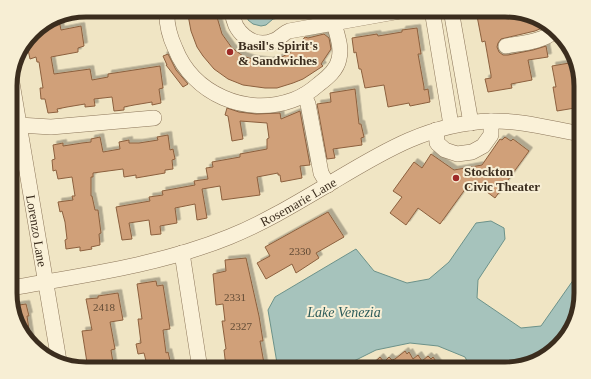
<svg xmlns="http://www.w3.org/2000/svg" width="591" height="379" font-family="'Times New Roman',serif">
  <defs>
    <filter id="shadow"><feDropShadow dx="3.5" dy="-3.5" stdDeviation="0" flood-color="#0004"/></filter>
  </defs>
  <rect width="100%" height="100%" fill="#f0e5c4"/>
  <!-- water -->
  <g fill="#a6c3bc" stroke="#6c928a">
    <path d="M247,10H323L273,19L266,25L261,26L253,24L248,20Z"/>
    <path d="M491,221L504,228L505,239L478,280L477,298L521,328L541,326L581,269V298L568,335L543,359L510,369H471L465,357L438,346L410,343L376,350L348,364L344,369H278L268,310L275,297L356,249L374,271L407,283L429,279L449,262L476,223Z"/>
  </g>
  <!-- building -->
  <g fill="#d0a079" stroke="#8c603e" filter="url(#shadow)">
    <path d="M501,10H505L547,23V26L535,31L501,39L498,43L497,47L499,52L503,55H508L533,50L546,46L548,57L528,60L532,80L511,84L512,88L488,92L485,79L491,78V75L485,41L482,42L477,16L502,12Z"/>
    <path d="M206,14V17H217L222,34L232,48L243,56L252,59L269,61L282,57L294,50L305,37L308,38L324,34L329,38L331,49L321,64L323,66L303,79L293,83L277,88H265L243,85L228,79L214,69L203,56L197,47L191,31L188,15Z"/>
    <path d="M59,20L61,30L81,26L84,46L78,48V52L51,57L54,74L90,69L92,80L108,77V74L160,66L163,88L159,89L161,103L152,105V102L134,105L124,107V110L114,111L112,97L94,99L95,106L85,107V104L67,107L57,109L58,112L48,113L45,99H41L40,88H43L39,62H37L36,57L30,59L27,45L36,29Z"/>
    <path d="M417,28L421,54H418L424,87V90L428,89L430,102L410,106L409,103L388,107L384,85L365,88L361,69H359L356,52L354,53L352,38L377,34L378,36L402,32V30Z"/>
    <path d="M168,54L176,70L188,84L183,87L166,65H167L163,56Z"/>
    <path d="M575,62L581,81V107L557,111L553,87H556L552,66Z"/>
    <path d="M355,89L359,124H361L364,137L361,138L362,145L333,149L335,158L327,159L317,104L331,102L330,93Z"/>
    <path d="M227,108L239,112L256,114L280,113L281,119L300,111L310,165L300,166L302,178L281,182L280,175H278V173L257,177L260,195L222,200L220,186L202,189L207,218L197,220L195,204L175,208L177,223L160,226L161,234L151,235L149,220L129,223L132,239L122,240L116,207L150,201L149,197L163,195L162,191L195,185L194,181L208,179L206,168L213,167L212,162L240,157V154L267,149V139L269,138L267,123L240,121L243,139L232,141L228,116L225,115Z"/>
    <path d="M168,135L170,150L173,149L175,159L172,160L173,169L165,170V173L136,178V175L124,177L123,169L93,173V177H91V196H92L95,210H98L101,233L99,234L100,245L91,247L92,249L80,251V247L66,249L65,240L67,239L65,222L62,211L60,212L58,202L73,200L72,196H75L72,177L58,179L56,170L53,171L52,160L55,159L53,145L63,143V146L82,143L91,142V139L100,137L103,152L120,149L119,142L129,140V143H139L158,140L157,137Z"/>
    <path d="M505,137L511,141L513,139L529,151L495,198L479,186L466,188L440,224L418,208L406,225L390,213L402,197L393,191L414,162L422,168L431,154L454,170L482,165L500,139L502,140Z"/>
    <path d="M328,212L344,237L316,253L319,258L296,273L292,264L266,279L257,263L270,256L265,247Z"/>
    <path d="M246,258L259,316L263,341H260L265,369H238V365L226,367L224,350L226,349L222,321H225L223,304L216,305L213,274L226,271L225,260Z"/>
    <path d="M156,281L157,286L163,285L170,329L163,330L166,353L168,352L172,369H148L144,353L138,354L136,344L141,343L138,319H142L137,284Z"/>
    <path d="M118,293L123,320L110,322L115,349L111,350L114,369H88L82,331L92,330L86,299L98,298V296Z"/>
    <path d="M26,304L29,316H27L31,343L20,331L12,306Z"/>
    <path d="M405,351L407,354L409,352L413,359L418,355L422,361L428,356L431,359L433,357L442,369H367L380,357L384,362L389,357L392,360L395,359Z"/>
  </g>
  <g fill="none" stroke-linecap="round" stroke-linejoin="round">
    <defs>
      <g id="minor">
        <path d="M167,10C166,24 169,35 175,48C193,94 246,117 293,100C302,97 311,91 319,84C327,78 337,70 339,59C342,47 337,35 334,23"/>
        <path d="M233,10C231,31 253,49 273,41C280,39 283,33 289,31L406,10"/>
        <path d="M432,10L451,125"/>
        <path d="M451,10L471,123"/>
        <path d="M506,46C522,43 542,42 555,31"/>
        <path id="s1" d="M11,77L59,361"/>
        <path d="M304,95L308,104L321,173L328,185"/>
        <path d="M19,125L51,127L154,118"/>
        <path d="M436,130L437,143L445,150L457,154L472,152L483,146L491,135V121"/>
        <path d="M182,253L200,369"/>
        <path id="s2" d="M11,288C84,275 160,265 229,237C266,222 300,201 334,181C384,151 430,123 491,121C520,120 552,129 581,134"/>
      </g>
    </defs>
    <!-- minor casing -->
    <use href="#minor" stroke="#8c765a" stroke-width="16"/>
    <!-- minor -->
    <use href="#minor" stroke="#faf1d8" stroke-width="15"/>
  </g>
  <!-- markers -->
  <g fill="#9e2a27" stroke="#f7eed4" stroke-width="1.5">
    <circle cx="230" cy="52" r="4"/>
    <circle cx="456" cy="178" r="4"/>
  </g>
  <g text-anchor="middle" stroke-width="4" stroke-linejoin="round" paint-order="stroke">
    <!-- number labels -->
    <g font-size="11" fill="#604a35">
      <text x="300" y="255">2330</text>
      <text x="235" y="301">2331</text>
      <text x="104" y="311">2418</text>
      <text x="241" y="330">2327</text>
    </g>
    <!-- poi labels -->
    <g font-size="13" font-weight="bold" fill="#3b2d1e" stroke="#f7eed4" text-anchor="start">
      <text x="238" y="50">Basil's Spirit's<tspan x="238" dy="15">&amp; Sandwiches</tspan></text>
      <text x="464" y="176">Stockton<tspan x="464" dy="15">Civic Theater</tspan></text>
    </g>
    <!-- street labels -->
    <g font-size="13" fill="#3b2d1e" stroke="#f7eed4">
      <text dy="5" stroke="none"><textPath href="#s2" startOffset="302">Rosemarie Lane</textPath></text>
      <text dy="5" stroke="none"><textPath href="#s1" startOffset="156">Lorenzo Lane</textPath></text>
    </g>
    <!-- water labels -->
    <g font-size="14" font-style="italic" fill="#2d5c5a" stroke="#f7eed4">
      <text x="344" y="317">Lake Venezia</text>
    </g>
  </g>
  <!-- crop -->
  <path d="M0 0H591V379H0ZM86 17H505A69 69 0 0 1 574 86V293A69 69 0 0 1 505 362H86A69 69 0 0 1 17 293V86A69 69 0 0 1 86 17Z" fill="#f7eed4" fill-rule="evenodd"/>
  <path fill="none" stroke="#3b2d1e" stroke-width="5" d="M86 17H505A69 69 0 0 1 574 86V293A69 69 0 0 1 505 362H86A69 69 0 0 1 17 293V86A69 69 0 0 1 86 17Z"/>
</svg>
